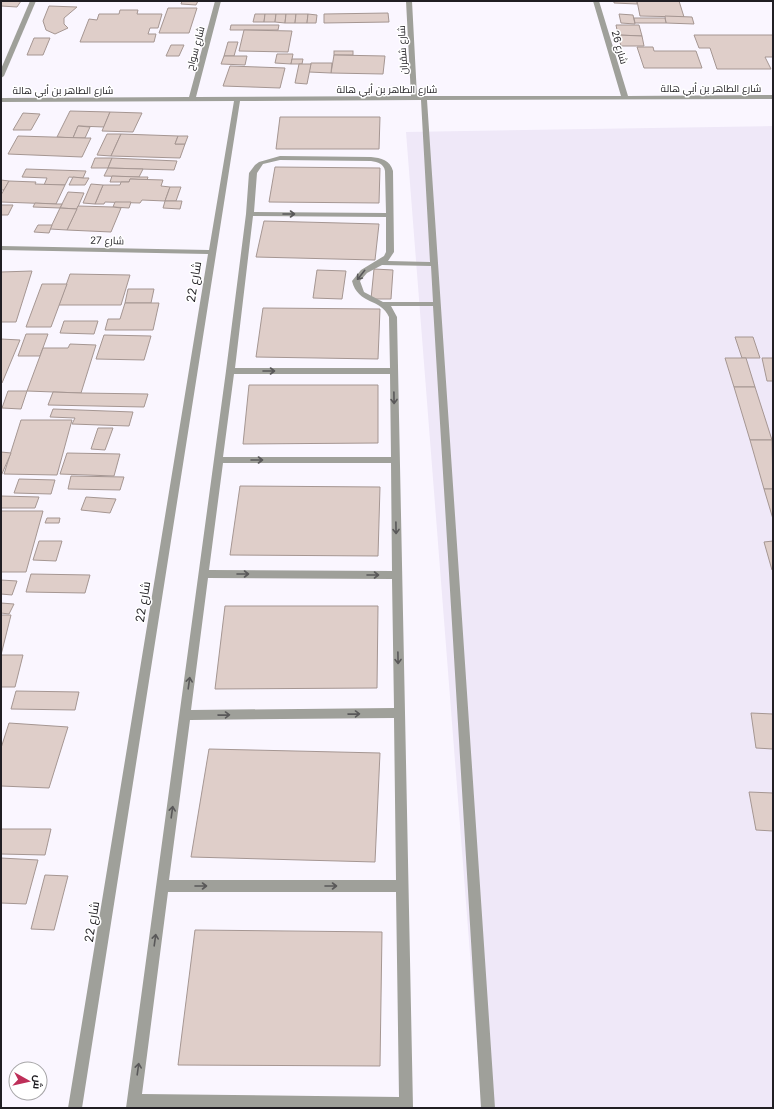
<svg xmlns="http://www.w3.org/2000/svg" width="774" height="1109" font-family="Inter,Cairo,sans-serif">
  <rect width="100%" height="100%" fill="#faf6ff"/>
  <!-- built -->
  <path fill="#efe8f8" d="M773,126V1108H482L406,132Z"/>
  <!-- building -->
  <g fill="#dfcec9" stroke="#a59692">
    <path d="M1,1H21L17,7L1,6Z"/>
    <path d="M182,1H198L196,5L181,4Z"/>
    <path d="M614,1H637V4L614,3Z"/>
    <path d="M637,1H679L684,17L640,16Z"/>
    <path d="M49,6L77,7L64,18V24L68,28L55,34L46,30L43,21Z"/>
    <path d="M168,8H197L189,33H159Z"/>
    <path d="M120,10H138L137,14H162L158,28H150L148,34H156L154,42H80L89,19L97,20L99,14H119Z"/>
    <path d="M388,13L389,22L324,23V14Z"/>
    <path d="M255,14H265L264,22H253Z"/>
    <path d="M265,14H276L275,22H264Z"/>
    <path d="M276,14H286L285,23L275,22Z"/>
    <path d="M286,14H296L295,23H285Z"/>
    <path d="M296,14H308L307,23H295Z"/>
    <path d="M308,14L317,15L316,23H307Z"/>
    <path d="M619,14L633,15L635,24L621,23Z"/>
    <path d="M665,16L692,17L694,24L666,23Z"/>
    <path d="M634,18H665L666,23H635Z"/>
    <path d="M231,25H279L278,30H230Z"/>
    <path d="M616,25H639L642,36L618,35Z"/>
    <path d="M244,30L292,31L288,52L239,51Z"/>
    <path d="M618,35L642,36L644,46H621Z"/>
    <path d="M694,35H773V57H765L771,69H717L710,48H699Z"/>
    <path d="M34,38H50L43,55H27Z"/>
    <path d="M228,42H238L234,56H224Z"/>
    <path d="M171,45H184L179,56H166Z"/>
    <path d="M637,47H653L654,51H696L702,68H644Z"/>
    <rect x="334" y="51" width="19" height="4"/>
    <path d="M277,54H293L291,64L275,63Z"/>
    <path d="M334,55L385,56L383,74L331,73Z"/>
    <path d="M224,56H247L245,65L221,64Z"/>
    <path d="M292,59H303L302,64H291Z"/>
    <path d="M311,63H332L331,73L309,72Z"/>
    <path d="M299,64H311L307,84L295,83Z"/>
    <path d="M230,66L285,68L280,88L223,86Z"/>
    <path d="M70,111L110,112L104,127L78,126L73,138L57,137Z"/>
    <path d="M110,112L142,113L133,132L102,131Z"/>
    <path d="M23,113L40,114L31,130H13Z"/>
    <path d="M280,117H380L379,149H276Z"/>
    <path d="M78,126L90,127L85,138H73Z"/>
    <path d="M107,134H121L111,156L97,155Z"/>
    <path d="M121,134L178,136L175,144H185L180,158L111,156Z"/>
    <path d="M18,136L85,138H91L82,157L8,154Z"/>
    <path d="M178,136H188L185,144H175Z"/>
    <path d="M95,158H112L108,168H91Z"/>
    <path d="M112,158L177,161L174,170L108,168Z"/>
    <path d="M275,167L380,168L379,203L269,202Z"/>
    <path d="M108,168L143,169L139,177L104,176Z"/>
    <path d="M26,169L86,171L83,178L69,177L65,185H44L47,178L22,177Z"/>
    <path d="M112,176L139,177H148L147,180L130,179L129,182H110Z"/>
    <path d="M73,177L83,178H89L85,185H69Z"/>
    <path d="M130,179L163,180L161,186L170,187L165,201L142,200L140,203L105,202L104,204H95L103,185H120L121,182H129Z"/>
    <path d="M1,180L9,181L4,190H1Z"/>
    <path d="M9,181L36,182L35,184L65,185L56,204L1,202V195Z"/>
    <path d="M91,184L103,185L95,204L83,203Z"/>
    <path d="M170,187H181L176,201H165Z"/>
    <path d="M68,192L84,193L77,209L60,208Z"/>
    <path d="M165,201H182L180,209L163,208Z"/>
    <path d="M115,202H131L129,208L113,207Z"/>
    <path d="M35,203L56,204H62L60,208L33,207Z"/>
    <path d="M1,205H13L8,215H1Z"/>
    <path d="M78,206L113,207L121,208L111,232L67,230Z"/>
    <path d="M60,208L77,209L67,230L50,229Z"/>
    <path d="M264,221L379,224L375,260L256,257Z"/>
    <path d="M38,225H52L49,233L34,232Z"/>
    <path d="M374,269L393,270L391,299H371Z"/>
    <path d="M317,270L346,271L342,299L313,298Z"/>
    <path d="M32,271L16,322H1V272Z"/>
    <path d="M70,274L130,275L121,305H59Z"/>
    <path d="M42,284H67L51,327H26Z"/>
    <path d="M128,289H154L151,303H125Z"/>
    <path d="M125,303H159L153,330H105L108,319H120Z"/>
    <path d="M263,308L380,309L378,359L256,357Z"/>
    <path d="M64,321H98L94,334L60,333Z"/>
    <path d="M26,334H48L40,356H18Z"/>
    <path d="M104,335L151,336L144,360L96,359Z"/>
    <path d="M735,337H753L760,358H742Z"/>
    <path d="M1,339L20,340L2,383H1Z"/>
    <path d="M70,344L96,345L81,393L27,391L43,348H68Z"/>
    <path d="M725,358H746L755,387H734Z"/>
    <path d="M762,358H773V381H767Z"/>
    <path d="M249,385H378V443L243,444Z"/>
    <path d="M734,387H755L772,440H750Z"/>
    <path d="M8,391H27L21,409L2,408Z"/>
    <path d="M53,392L81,393L148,394L144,407L48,405Z"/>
    <path d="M53,409L133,412L129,426L72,424L75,418L50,417Z"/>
    <path d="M21,420H72L57,475L4,474Z"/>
    <path d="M98,428H113L105,450L91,449Z"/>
    <path d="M750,440H772L773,489H764Z"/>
    <path d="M1,452L11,453L1,476Z"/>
    <path d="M67,453L120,454L114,476L60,474Z"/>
    <path d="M71,476L124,477L120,490L68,489Z"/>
    <path d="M19,479L55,480L51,494L14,493Z"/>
    <path d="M240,486L380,487L378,556L230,555Z"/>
    <path d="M764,489H773V519Z"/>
    <path d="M1,496L39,497L35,508H1Z"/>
    <path d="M86,497L116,499L110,513L81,510Z"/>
    <path d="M1,511H43L26,572H1Z"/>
    <path d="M47,518H60L59,523H45Z"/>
    <path d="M39,541H62L56,561L33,560Z"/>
    <path d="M773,541V570H772L764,542Z"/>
    <path d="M31,574L90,575L85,593L26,592Z"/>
    <path d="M1,580L17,581L12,595L1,594Z"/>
    <path d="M1,603L14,604L9,614L1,613Z"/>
    <path d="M225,606H378L377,688L215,689Z"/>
    <path d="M1,615H11L1,655Z"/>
    <path d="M1,655H23L15,687H1Z"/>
    <path d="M16,691L79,692L75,710L11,709Z"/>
    <path d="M751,713L773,714V749L756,748Z"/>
    <path d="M9,723L68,727L49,788L1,786V748Z"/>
    <path d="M209,749L380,753L375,862L191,857Z"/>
    <path d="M749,792L773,793V831L756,830Z"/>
    <path d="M1,829H51L45,855L1,854Z"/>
    <path d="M1,858L38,860L26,904L1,903Z"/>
    <path d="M45,875L68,876L54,930L31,929Z"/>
    <path d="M195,930L382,932L380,1066L178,1065Z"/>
  </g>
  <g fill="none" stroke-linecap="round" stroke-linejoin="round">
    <!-- minor -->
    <g fill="#9fa09a" fill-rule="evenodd">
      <path d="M30,1H36L4,76L1,78V69Z"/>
      <path d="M215,1H221L196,97L411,96L406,1H412L417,96H621L593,1H599L628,96L773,95V99L427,100L495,1108H481L433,306H391L397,317L413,1108H126L226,371L246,214L249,173L255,165L259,162L280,156L371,157C381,158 390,160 393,171L394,252L388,261L430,262L421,100L240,101L82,1108H68L208,254L1,250V246L209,250L234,101L1,102V98L189,97ZM280,160L371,161C378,162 384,164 385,171L386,213L254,212L257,173L263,164ZM253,216L386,217V252L384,256L361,270L352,281C358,305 381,298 389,317L390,368H235ZM382,265L431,266L433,302H383L364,292L360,281L367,273ZM234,374H390L391,457H223ZM223,463H391L392,571L209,570ZM208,578L392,579L394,708L191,710ZM394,718L396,880H169L190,720ZM168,892H396L399,1097L142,1094Z"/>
    </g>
  </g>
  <!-- one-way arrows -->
  <defs><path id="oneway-shaft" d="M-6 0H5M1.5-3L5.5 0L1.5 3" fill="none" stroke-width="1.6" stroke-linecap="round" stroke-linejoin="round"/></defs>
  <g stroke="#595859">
    <use href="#oneway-shaft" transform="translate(289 214)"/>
    <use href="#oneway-shaft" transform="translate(361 275) rotate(129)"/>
    <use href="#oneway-shaft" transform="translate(269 371)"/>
    <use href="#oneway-shaft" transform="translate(394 398) rotate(89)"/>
    <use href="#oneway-shaft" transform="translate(257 460)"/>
    <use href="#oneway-shaft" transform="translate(396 528) rotate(89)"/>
    <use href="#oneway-shaft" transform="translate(243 574)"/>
    <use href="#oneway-shaft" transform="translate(373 575)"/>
    <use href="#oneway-shaft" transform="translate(398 658) rotate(89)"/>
    <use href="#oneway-shaft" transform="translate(189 683) rotate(-82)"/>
    <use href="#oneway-shaft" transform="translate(354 714) rotate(-1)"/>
    <use href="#oneway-shaft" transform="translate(224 715) rotate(-1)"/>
    <use href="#oneway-shaft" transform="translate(172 812) rotate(-82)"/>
    <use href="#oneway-shaft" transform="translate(201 886)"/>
    <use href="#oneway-shaft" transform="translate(331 886)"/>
    <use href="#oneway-shaft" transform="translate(155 940) rotate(-82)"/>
    <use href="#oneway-shaft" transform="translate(138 1069) rotate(-82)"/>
  </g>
  <g text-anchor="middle" stroke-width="3" stroke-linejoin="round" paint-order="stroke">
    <!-- far-street labels -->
    <g font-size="10" fill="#201e23" stroke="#fff">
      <text transform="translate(620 47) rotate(74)" y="4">شارع 26</text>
      <text transform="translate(195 48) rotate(-75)" y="4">شارع سواح</text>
      <text transform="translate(402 50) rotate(-93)" y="4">شارع شقران</text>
      <text x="711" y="92">شارع الطاهر بن أبي هالة</text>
      <text x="387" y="93">شارع الطاهر بن أبي هالة</text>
      <text x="63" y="94">شارع الطاهر بن أبي هالة</text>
      <text transform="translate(107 240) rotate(1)" y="4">شارع 27</text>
    </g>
    <!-- street labels -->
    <g font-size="12" fill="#201e23" stroke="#fff">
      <text transform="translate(194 282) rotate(-81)" y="4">شارع 22</text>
      <text transform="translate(143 602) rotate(-81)" y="4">شارع 22</text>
      <text transform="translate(92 922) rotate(-81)" y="4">شارع 22</text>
    </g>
  </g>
  <!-- border -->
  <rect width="774" height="1109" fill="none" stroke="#201e23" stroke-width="4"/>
  <!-- north arrow -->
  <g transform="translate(28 1081) rotate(98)"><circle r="19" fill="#ffffff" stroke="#a6a5a7"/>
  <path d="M0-3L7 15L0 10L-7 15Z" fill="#be2f59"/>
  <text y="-6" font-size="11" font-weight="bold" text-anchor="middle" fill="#201e23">ش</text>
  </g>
</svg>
